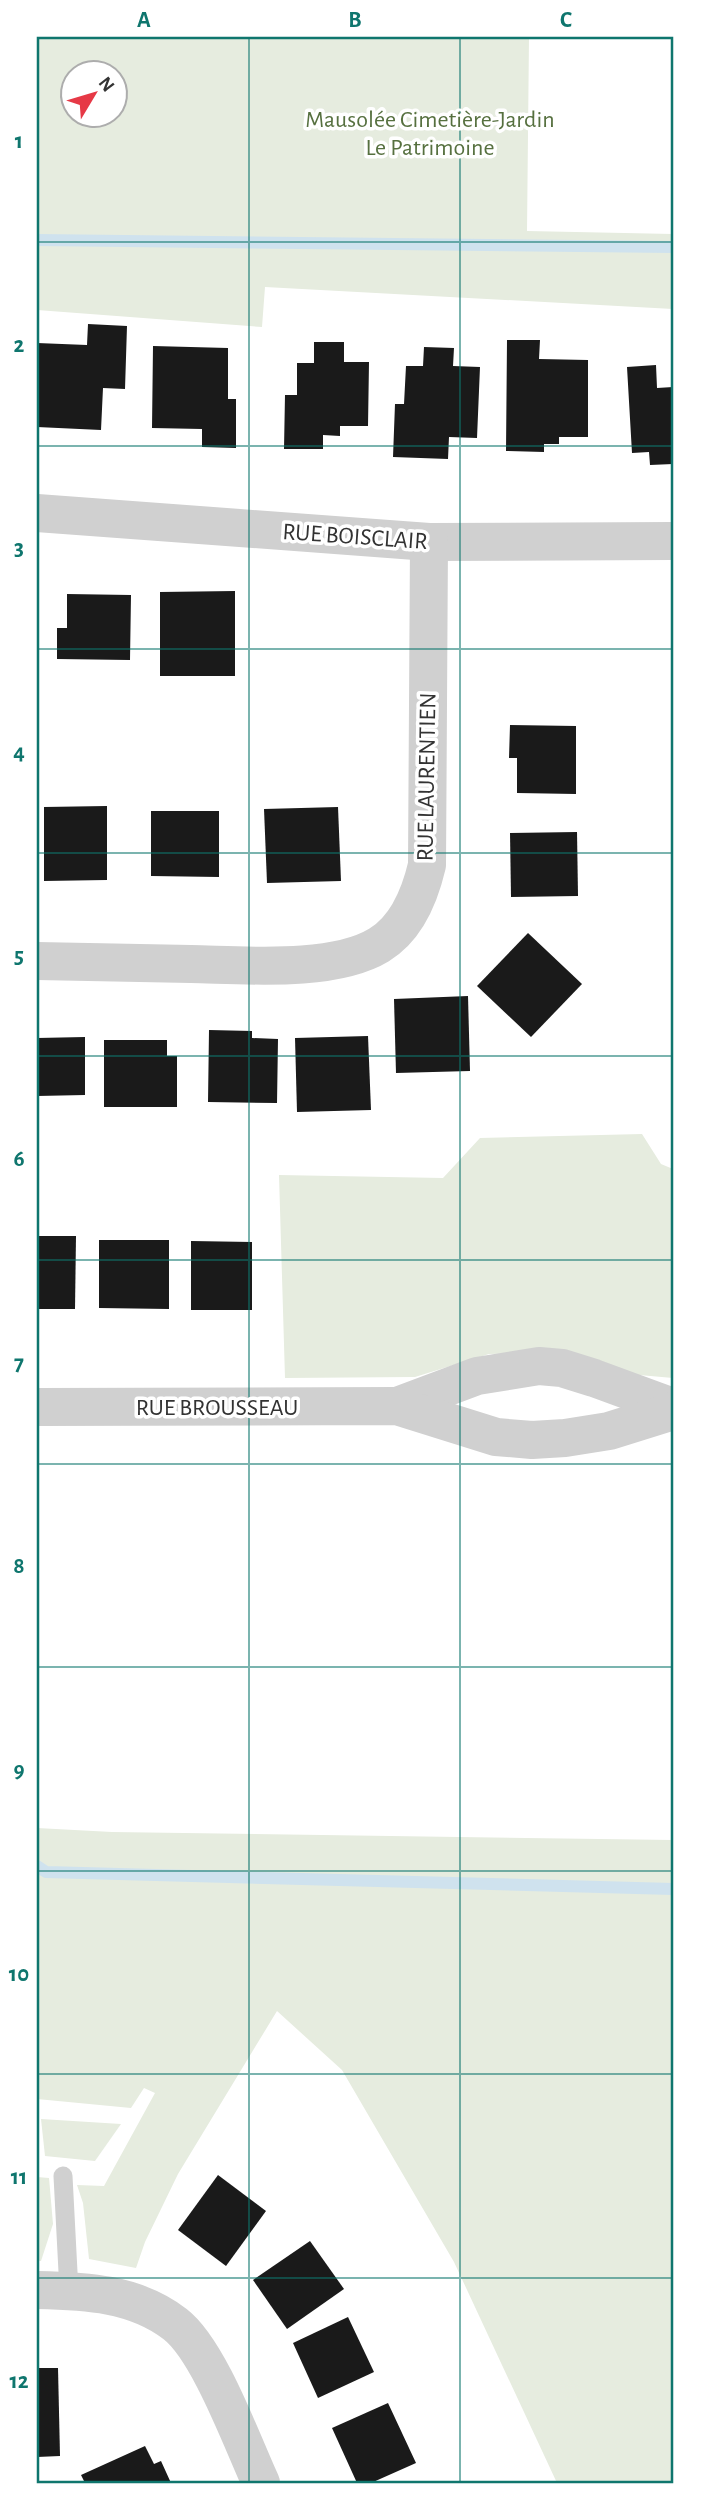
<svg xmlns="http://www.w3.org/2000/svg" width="710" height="2520" font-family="'Alegreya Sans',sans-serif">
  <rect width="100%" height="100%" fill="#fff"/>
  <!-- green -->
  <g fill="#e6ecdf" fill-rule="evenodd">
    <path d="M37,37H529L527,231L673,234V309L265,287L262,327L37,310ZM74,74H116V116H74Z"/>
    <path d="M642,1134L661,1164L673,1169V1378L628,1374L572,1352L489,1354L415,1377L285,1378L279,1175L443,1178L480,1138Z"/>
    <path d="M37,1828L112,1832L673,1840V2483H557L454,2262L342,2070L277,2011L178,2174L145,2242L136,2268L89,2259L83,2203L77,2185L104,2186L155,2093L144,2088L131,2108L37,2099Z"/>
    <path d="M41,2119L121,2124L95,2161L45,2156Z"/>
    <path d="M37,2177L49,2178L53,2224L41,2261H37Z"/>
  </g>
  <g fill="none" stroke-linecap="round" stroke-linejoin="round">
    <!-- stream -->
    <g stroke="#cfe2ee" stroke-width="12">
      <path d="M37,240L673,247"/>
      <path d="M37,1866L46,1872L673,1889"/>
    </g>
  </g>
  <!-- building -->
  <g fill="#1a1a1a">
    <path d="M88,324L127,326L125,389L103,388L101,430L37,427V343L87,345Z"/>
    <path d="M507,340H540L539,359L588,360V437H559V444H544V452L506,451Z"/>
    <path d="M314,342H344V362H369L368,426H340V436L323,435V449H284L285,395H297V363H314Z"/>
    <path d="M153,346L228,348V399H236V448L202,447V429L152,428Z"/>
    <path d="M424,347L454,348L453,366L480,367L477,438L449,437L448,459L393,457L395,404H404L406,366H423Z"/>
    <path d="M656,365L657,388L673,387V464L650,465L649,452L632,453L627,367Z"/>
    <path d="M235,591V676H160V592Z"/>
    <path d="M67,594L131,595L130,660L57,659V628H67Z"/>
    <path d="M510,725L576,726V794L517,793V758H509Z"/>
    <path d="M107,806V880L44,881V807Z"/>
    <path d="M338,807L341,881L267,883L264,809Z"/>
    <path d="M151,811H219V877L151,876Z"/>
    <path d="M577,832L578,896L511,897L510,833Z"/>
    <path d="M528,933L582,984L531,1037L477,986Z"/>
    <path d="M468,996L470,1071L396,1073L394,999Z"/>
    <path d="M209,1030L252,1031V1038L278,1039L277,1103L208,1102Z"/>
    <path d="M368,1036L371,1110L297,1112L295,1038Z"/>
    <path d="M85,1037V1095L37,1096V1038Z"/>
    <path d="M104,1040H167V1056H177V1107H104Z"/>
    <path d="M37,1236H76L75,1309H37Z"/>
    <path d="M99,1240H169V1309L99,1308Z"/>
    <path d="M191,1241L252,1242V1310H191Z"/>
    <path d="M218,2175L266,2211L226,2266L178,2230Z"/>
    <path d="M310,2241L344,2289L287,2329L253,2280Z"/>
    <path d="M348,2317L374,2372L318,2398L293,2343Z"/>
    <path d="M37,2368H58L60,2456L37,2457Z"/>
    <path d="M388,2403L416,2463L371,2483H357L332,2428Z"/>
    <path d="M145,2446L154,2464L161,2461L171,2483H85L81,2475Z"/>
  </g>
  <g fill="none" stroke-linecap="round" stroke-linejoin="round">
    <!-- lane -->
    <path stroke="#d0d0d0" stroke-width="19" d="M63,2176L69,2291"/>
    <!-- street -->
    <g stroke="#d0d0d0" stroke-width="38">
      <path d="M37,513L429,542L673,541"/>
      <path d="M37,961C88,962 139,963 191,964C244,965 333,973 379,945C407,928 420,895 427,865L429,542"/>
      <path d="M397,1406L477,1376L539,1366L562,1368L594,1378L673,1407"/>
      <path d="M37,1407L397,1406L496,1437L532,1440L565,1438L609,1431L673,1411"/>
      <path d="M37,2290C85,2291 135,2293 175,2324C209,2350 242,2442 261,2483"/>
    </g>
  </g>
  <!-- grid -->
  <path fill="none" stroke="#0f766e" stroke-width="2" stroke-opacity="0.55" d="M249,37V2483M460,37V2483M37,242H673M37,446H673M37,649H673M37,853H673M37,1056H673M37,1260H673M37,1464H673M37,1667H673M37,1871H673M37,2074H673M37,2278H673"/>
  <g text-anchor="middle" stroke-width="7" stroke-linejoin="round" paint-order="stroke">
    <!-- park labels -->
    <g font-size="24" fill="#56703f" stroke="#fff">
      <text x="430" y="127">Mausolée Cimetière-Jardin<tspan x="430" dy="28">Le Patrimoine</tspan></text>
    </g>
    <!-- street labels -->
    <g font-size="24" fill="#333" stroke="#fff">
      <text transform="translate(355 536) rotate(4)" y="8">RUE BOISCLAIR</text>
      <text transform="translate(426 777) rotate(-89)" y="8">RUE LAURENTIEN</text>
      <text x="217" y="1415">RUE BROUSSEAU</text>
    </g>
  </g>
  <!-- border -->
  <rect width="710" height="2520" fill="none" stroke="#ffffff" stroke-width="77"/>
  <!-- north arrow -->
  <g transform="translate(94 94) rotate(52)"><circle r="33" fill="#ffffff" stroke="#adadad" stroke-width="2"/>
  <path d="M0-5L12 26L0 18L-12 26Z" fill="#e63946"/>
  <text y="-10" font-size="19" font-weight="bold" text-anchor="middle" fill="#333333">N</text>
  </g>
  <rect x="38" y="38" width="634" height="2444" fill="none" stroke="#0f766e" stroke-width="2.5"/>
  <g font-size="23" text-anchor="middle" font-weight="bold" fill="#0f766e">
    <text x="144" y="27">A</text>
    <text x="355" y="27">B</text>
    <text x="566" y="27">C</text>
    <text x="19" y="148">1</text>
    <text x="19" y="352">2</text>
    <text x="19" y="555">3</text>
    <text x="19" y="759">4</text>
    <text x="19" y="963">5</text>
    <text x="19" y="1166">6</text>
    <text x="19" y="1370">7</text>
    <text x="19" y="1573">8</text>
    <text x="19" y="1777">9</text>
    <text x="19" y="1981">10</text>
    <text x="19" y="2184">11</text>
    <text x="19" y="2388">12</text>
  </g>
</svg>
